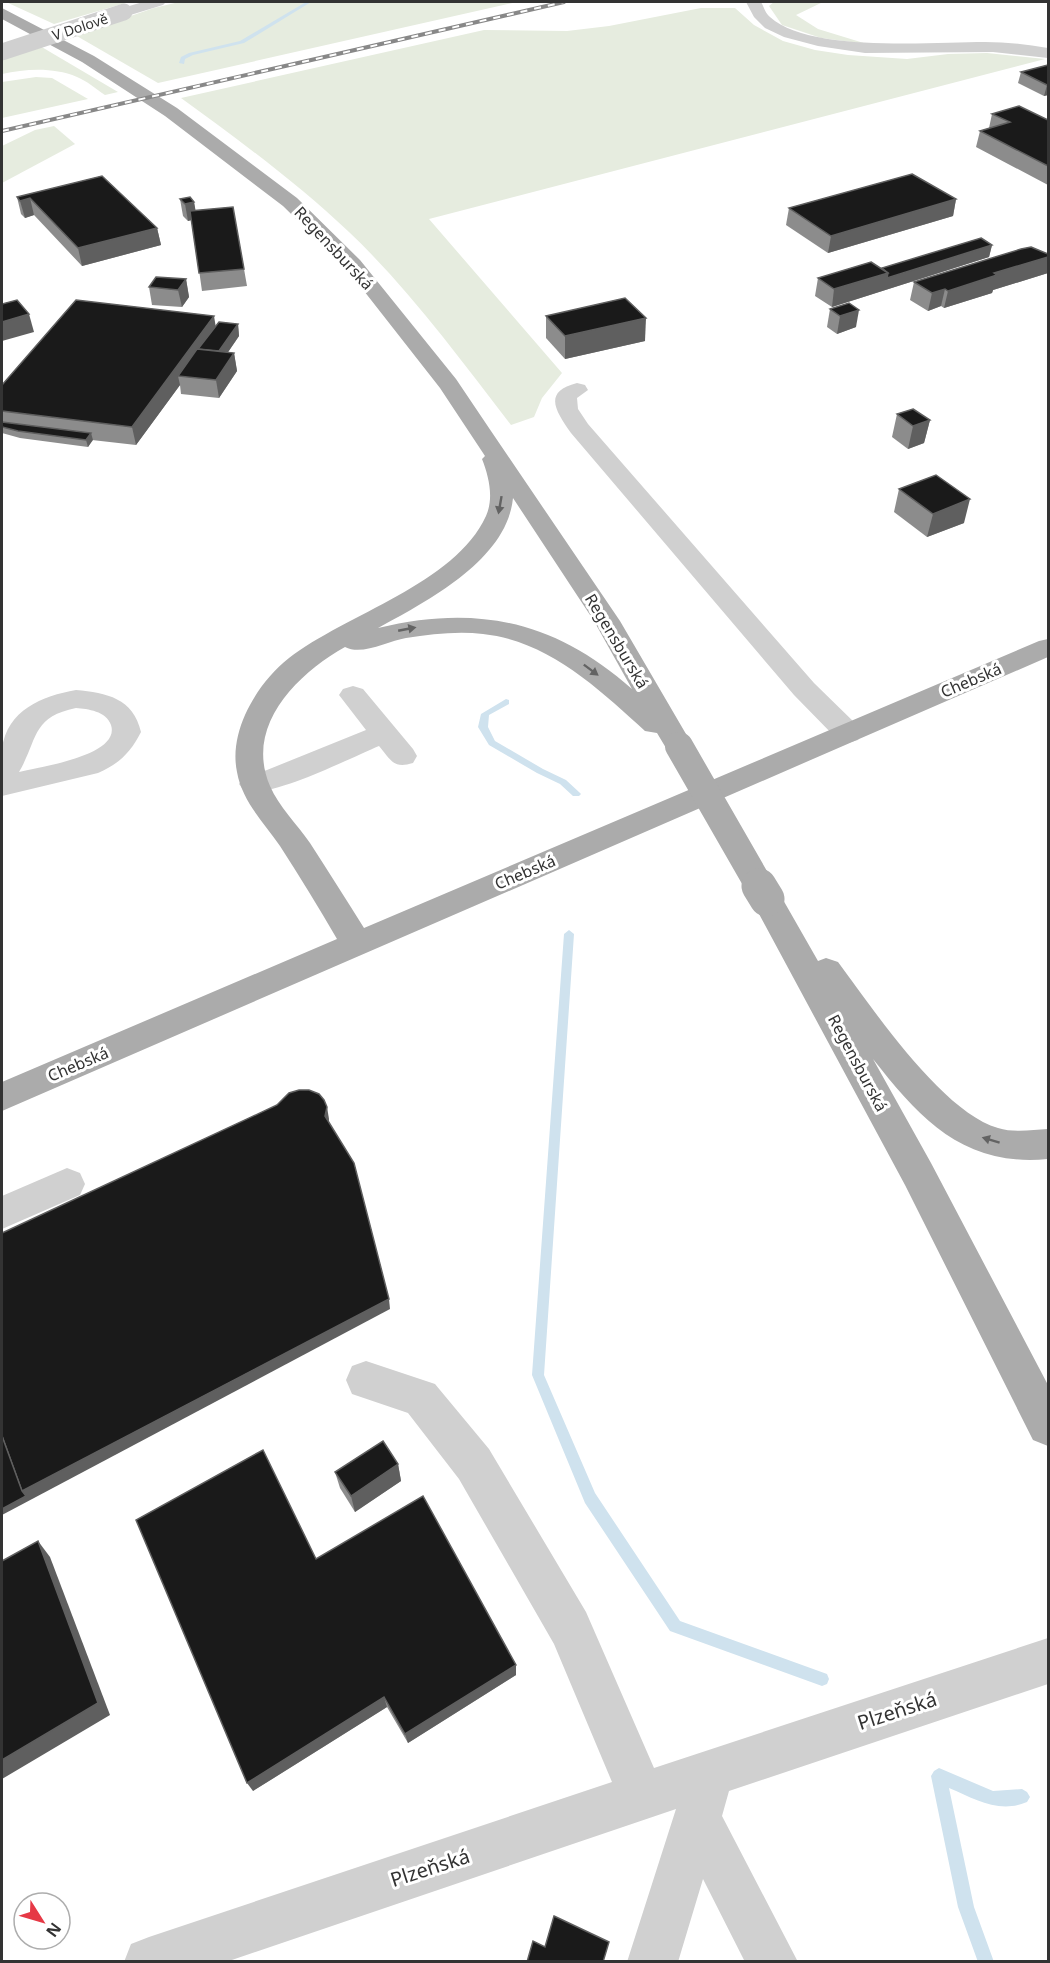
<svg xmlns="http://www.w3.org/2000/svg" width="1050" height="1963" font-family="'Noto Sans',sans-serif">
  <rect width="100%" height="100%" fill="#fff"/>
  <!-- green -->
  <g fill="#e6ecdf">
    <path d="M6,2H129L54,24Z"/>
    <path d="M179,2H517L158,83L75,35L154,8Z"/>
    <path d="M774,2H823L796,15L818,29L867,44L821,38L782,25L769,6Z"/>
    <path d="M701,8H735L754,25L783,41L815,50L848,55L907,59L948,54L987,53L1045,59L429,219L562,373L542,398L534,417L511,425C460,359 410,290 349,232C297,183 239,140 181,98L484,30L567,31L609,26Z"/>
    <path d="M40,46L118,92L105,95C96,89 87,81 77,77C53,67 26,69 2,74V58Z"/>
    <path d="M36,77L52,78L88,99L2,118V82Z"/>
    <path d="M54,126L75,144L2,183V146L35,130Z"/>
  </g>
  <g fill="none" stroke-linecap="round" stroke-linejoin="round">
    <!-- stream -->
    <g fill="#cfe2ee" fill-rule="evenodd">
      <path d="M306,2H311L244,43L193,55L185,59L184,64L179,63L181,57L189,53L240,41Z"/>
      <path d="M506,699L509,700V704L489,715L488,727L495,741L543,769L566,780L579,792L581,794L579,796H573L560,784L537,773L489,745L478,727L481,714Z"/>
      <path d="M569,930L574,934L544,1375L595,1493L680,1621L827,1674L829,1679L827,1684L822,1686L670,1631L585,1503L532,1375L564,934Z"/>
      <path d="M939,1768L993,1791L1022,1789L1027,1792L1030,1797L1027,1802C999,1814 975,1799 949,1788L974,1907L994,1962H978L958,1907L931,1776L934,1771Z"/>
    </g>
    <!-- minor -->
    <g fill="#d0d0d0" fill-rule="evenodd">
      <path d="M143,2H166L163,5L124,17L116,12L119,9Z"/>
      <path d="M746,2H761C764,7 765,13 770,17C809,53 933,42 985,42C1006,42 1027,44 1048,48V58L993,52L865,53L818,46L784,37L765,28L754,17Z"/>
      <path d="M577,383L585,385L588,390L577,398L578,409L588,424L814,683L858,726L862,733L858,740L848,743L838,740L794,695L571,433C556,411 542,392 577,383Z"/>
      <path d="M353,686L363,689L413,749L417,756L413,763C393,769 391,760 379,746C350,758 270,799 244,791L239,784L244,777L267,770L366,730L339,695L343,689Z"/>
      <path d="M76,690C107,693 133,698 141,732C131,752 119,764 98,773L2,796C2,781 0,764 2,749C7,710 42,696 76,690ZM76,708C88,709 106,711 111,725C121,756 39,767 19,772C38,740 31,717 76,708Z"/>
      <path d="M67,1168L80,1173L85,1184L80,1195L2,1229V1196Z"/>
      <path d="M366,1361L435,1384L489,1449L586,1612L654,1768L1048,1638V1684L729,1791L722,1816L798,1962H745L703,1879L678,1962H627L676,1809L226,1962H124L131,1944L149,1937L612,1782L554,1644L459,1479L408,1413L352,1394L346,1380L352,1366Z"/>
    </g>
    <!-- major -->
    <g fill="#ababab" fill-rule="evenodd">
      <path d="M2,8L94,56L177,108L297,198L360,260L456,379L491,431L620,621L693,746L689,753L679,756L669,753L657,733L645,731C599,689 548,641 483,634C458,631 432,634 406,638C388,641 362,656 345,647C297,674 244,726 270,786C279,807 297,824 310,843C328,871 346,899 364,928L1039,641L1048,639V657L2,1111V1082L337,939C319,908 300,877 280,846C264,823 242,801 237,772C233,753 237,733 245,715C255,693 270,673 289,658C346,614 455,584 486,516C494,498 489,477 482,459L485,456L440,388L346,268L283,206L165,116L82,62L2,19ZM513,498L594,621L632,689C555,621 477,604 378,628C427,601 507,560 513,498Z"/>
      <path d="M767,887L778,891L818,961L826,958L838,962C873,1009 942,1112 998,1128C1014,1133 1032,1130 1048,1129V1159C964,1167 921,1120 873,1059L931,1163L1048,1385V1446L1033,1440L905,1185L751,899L756,891Z"/>
    </g>
    <defs>
      <path id="rail" d="M2,131L564,2"/>
    </defs>
    <!-- rail casing -->
    <use href="#rail" stroke="#888" stroke-width="4"/>
    <!-- rail -->
    <use href="#rail" stroke="#fff" stroke-width="2" stroke-dasharray="7" stroke-linecap="butt"/>
    <!-- minor-bridge -->
    <path stroke="#d0d0d0" stroke-width="17" d="M2,52L124,12"/>
    <!-- major-bridge-far1 -->
    <path stroke="#ababab" stroke-width="28" d="M679,746L760,887"/>
    <!-- major-bridge -->
    <path stroke="#ababab" stroke-width="35" d="M759,886L767,899"/>
  </g>
  <!-- wall -->
  <g fill="#8c8c8c">
    <path d="M1048,65V95L1044,96L1018,83L1021,72Z"/>
    <path d="M992,114L1048,120V185L976,147L980,131L989,128Z"/>
    <path d="M102,176L157,228L161,245L82,266L34,215L25,218L21,214L17,197Z"/>
    <path d="M180,199L194,202L195,210L244,269L247,286L202,291L192,220L188,221L183,216Z"/>
    <path d="M956,199L953,216L828,253L786,225L789,208Z"/>
    <path d="M992,245L989,257L832,307L815,296L818,278L882,268Z"/>
    <path d="M1048,254V273L993,290L992,293L944,308L941,306L928,311L910,300L914,282Z"/>
    <path d="M186,279L189,297L182,307L152,305L149,287Z"/>
    <path d="M830,309L856,327L837,334L827,327Z"/>
    <path d="M546,316L645,341L565,359L546,338Z"/>
    <path d="M238,324L239,336L228,352L234,353L237,371L219,398L181,394L180,385L136,445L92,440L88,447L20,438L2,433V385L216,326Z"/>
    <path d="M897,414L930,420L924,443L908,449L892,437Z"/>
    <path d="M899,489L964,523L927,537L894,512Z"/>
    <path d="M398,1464L401,1481L355,1512L340,1488L335,1472Z"/>
    <path d="M316,1559L516,1675L408,1743L387,1707L253,1791Z"/>
  </g>
  <!-- shaded-wall -->
  <g fill="#5f5f5f">
    <path d="M1048,84V95L1044,96L1047,85Z"/>
    <path d="M30,198L34,215L25,218L20,201Z"/>
    <path d="M956,199L953,216L828,253L831,236Z"/>
    <path d="M194,202L197,218L188,221L185,204Z"/>
    <path d="M157,228L161,245L82,266L78,248Z"/>
    <path d="M992,245L989,257L832,307L834,289L888,273Z"/>
    <path d="M1048,257V273L993,290L992,293L944,308L948,291L994,273Z"/>
    <path d="M186,279L189,297L182,307L178,290Z"/>
    <path d="M945,289L941,306L928,311L932,293Z"/>
    <path d="M859,310L856,327L837,334L840,316Z"/>
    <path d="M29,314L34,332L2,341V322Z"/>
    <path d="M214,316L217,334L178,376L180,385L136,445L132,427Z"/>
    <path d="M646,318L645,341L565,359V336Z"/>
    <path d="M238,324L239,336L222,361L218,356L220,349Z"/>
    <path d="M234,353L237,371L219,398L216,380Z"/>
    <path d="M930,420L924,443L908,449L913,426Z"/>
    <path d="M91,433L93,440L88,447L86,440Z"/>
    <path d="M970,499L964,523L927,537L933,514Z"/>
    <path d="M327,1107L329,1119L328,1128L325,1116Z"/>
    <path d="M389,1299L390,1309L2,1515V1509L22,1491Z"/>
    <path d="M398,1464L401,1481L355,1512L351,1496Z"/>
    <path d="M38,1541L50,1557L110,1715L2,1779V1760Z"/>
    <path d="M516,1665V1675L408,1743L405,1734Z"/>
    <path d="M384,1697L387,1707L253,1791L247,1783Z"/>
  </g>
  <!-- building -->
  <g fill="#1a1a1a" stroke="#5f5f5f" stroke-width="1.5">
    <path d="M1048,65V84L1047,85L1021,72Z"/>
    <path d="M1019,106L1048,120V166L980,131L1010,122L992,114Z"/>
    <path d="M912,174L956,199L831,236L789,208Z"/>
    <path d="M102,176L157,228L78,248L30,198L20,201L17,197Z"/>
    <path d="M190,197L194,202L185,204L180,199Z"/>
    <path d="M233,207L244,269L199,273L190,211Z"/>
    <path d="M981,238L992,245L887,278L888,273L882,268Z"/>
    <path d="M1031,247L1048,254V257L994,273L997,275L948,291L945,289L932,293L914,282L1021,249Z"/>
    <path d="M871,262L888,273L834,289L818,278Z"/>
    <path d="M156,277L186,279L178,290L149,287Z"/>
    <path d="M625,298L646,318L565,336L546,316Z"/>
    <path d="M17,300L29,314L2,322V304Z"/>
    <path d="M76,300L214,316L132,427L2,411V385Z"/>
    <path d="M849,303L859,310L840,316L830,309Z"/>
    <path d="M219,322L238,324L219,351L198,349Z"/>
    <path d="M197,349L234,353L216,380L178,376Z"/>
    <path d="M913,409L930,420L913,426L897,414Z"/>
    <path d="M2,422L91,433L86,440L18,431L2,427Z"/>
    <path d="M936,475L970,499L933,514L899,489Z"/>
    <path d="M299,1090H309L319,1094L324,1100L327,1107L325,1116L354,1163L389,1299L22,1491L2,1436V1233L277,1105L289,1093Z"/>
    <path d="M2,1436L22,1491L26,1496L2,1509Z"/>
    <path d="M383,1441L398,1464L351,1496L335,1472Z"/>
    <path d="M263,1450L316,1559L423,1496L516,1665L405,1734L384,1697L247,1783L136,1520Z"/>
    <path d="M38,1541L98,1703L2,1760V1561Z"/>
    <path d="M554,1916L609,1942L603,1962H527L533,1941L545,1947Z"/>
  </g>
  <!-- one-way arrows -->
  <defs><path id="oneway-solid" d="M-6-.8H1V-3.2L6.5 0L1 3.2V.8H-6Z" transform="scale(1.5)"/></defs>
  <g fill="#636363">
    <use href="#oneway-solid" transform="translate(500 505) rotate(100)"/>
    <use href="#oneway-solid" transform="translate(407 629) rotate(-11)"/>
    <use href="#oneway-solid" transform="translate(591 670) rotate(37)"/>
    <use href="#oneway-solid" transform="translate(991 1140) rotate(-163)"/>
  </g>
  <g text-anchor="middle" stroke-width="6" stroke-linejoin="round" paint-order="stroke">
    <!-- far-street labels -->
    <g font-size="14" fill="#333" stroke="#fff">
      <text transform="translate(80 27) rotate(-18)" y="5">V Dolově</text>
    </g>
    <!-- street labels -->
    <g font-size="16" fill="#333" stroke="#fff">
      <text transform="translate(334 248) rotate(47)" y="6">Regensburská</text>
      <text transform="translate(617 641) rotate(59)" y="6">Regensburská</text>
      <text transform="translate(971 680) rotate(-23)" y="6">Chebská</text>
      <text transform="translate(525 872) rotate(-23)" y="6">Chebská</text>
      <text transform="translate(858 1063) rotate(62)" y="6">Regensburská</text>
      <text transform="translate(78 1064) rotate(-23)" y="6">Chebská</text>
    </g>
    <!-- near-street labels -->
    <g font-size="20" fill="#333" stroke="#fff">
      <text transform="translate(897 1711) rotate(-18)" y="7">Plzeňská</text>
      <text transform="translate(430 1868) rotate(-18)" y="7">Plzeňská</text>
    </g>
  </g>
  <!-- border -->
  <rect width="1050" height="1963" fill="none" stroke="#333333" stroke-width="6"/>
  <!-- north arrow -->
  <g transform="translate(42 1921) rotate(127)"><circle r="28" fill="#ffffff" stroke="#adadad" stroke-width="1.5"/>
  <path d="M0-4.5L10 22L0 15L-10 22Z" fill="#e63946"/>
  <text y="-9" font-size="16" font-weight="bold" text-anchor="middle" fill="#333333">N</text>
  </g>
</svg>
